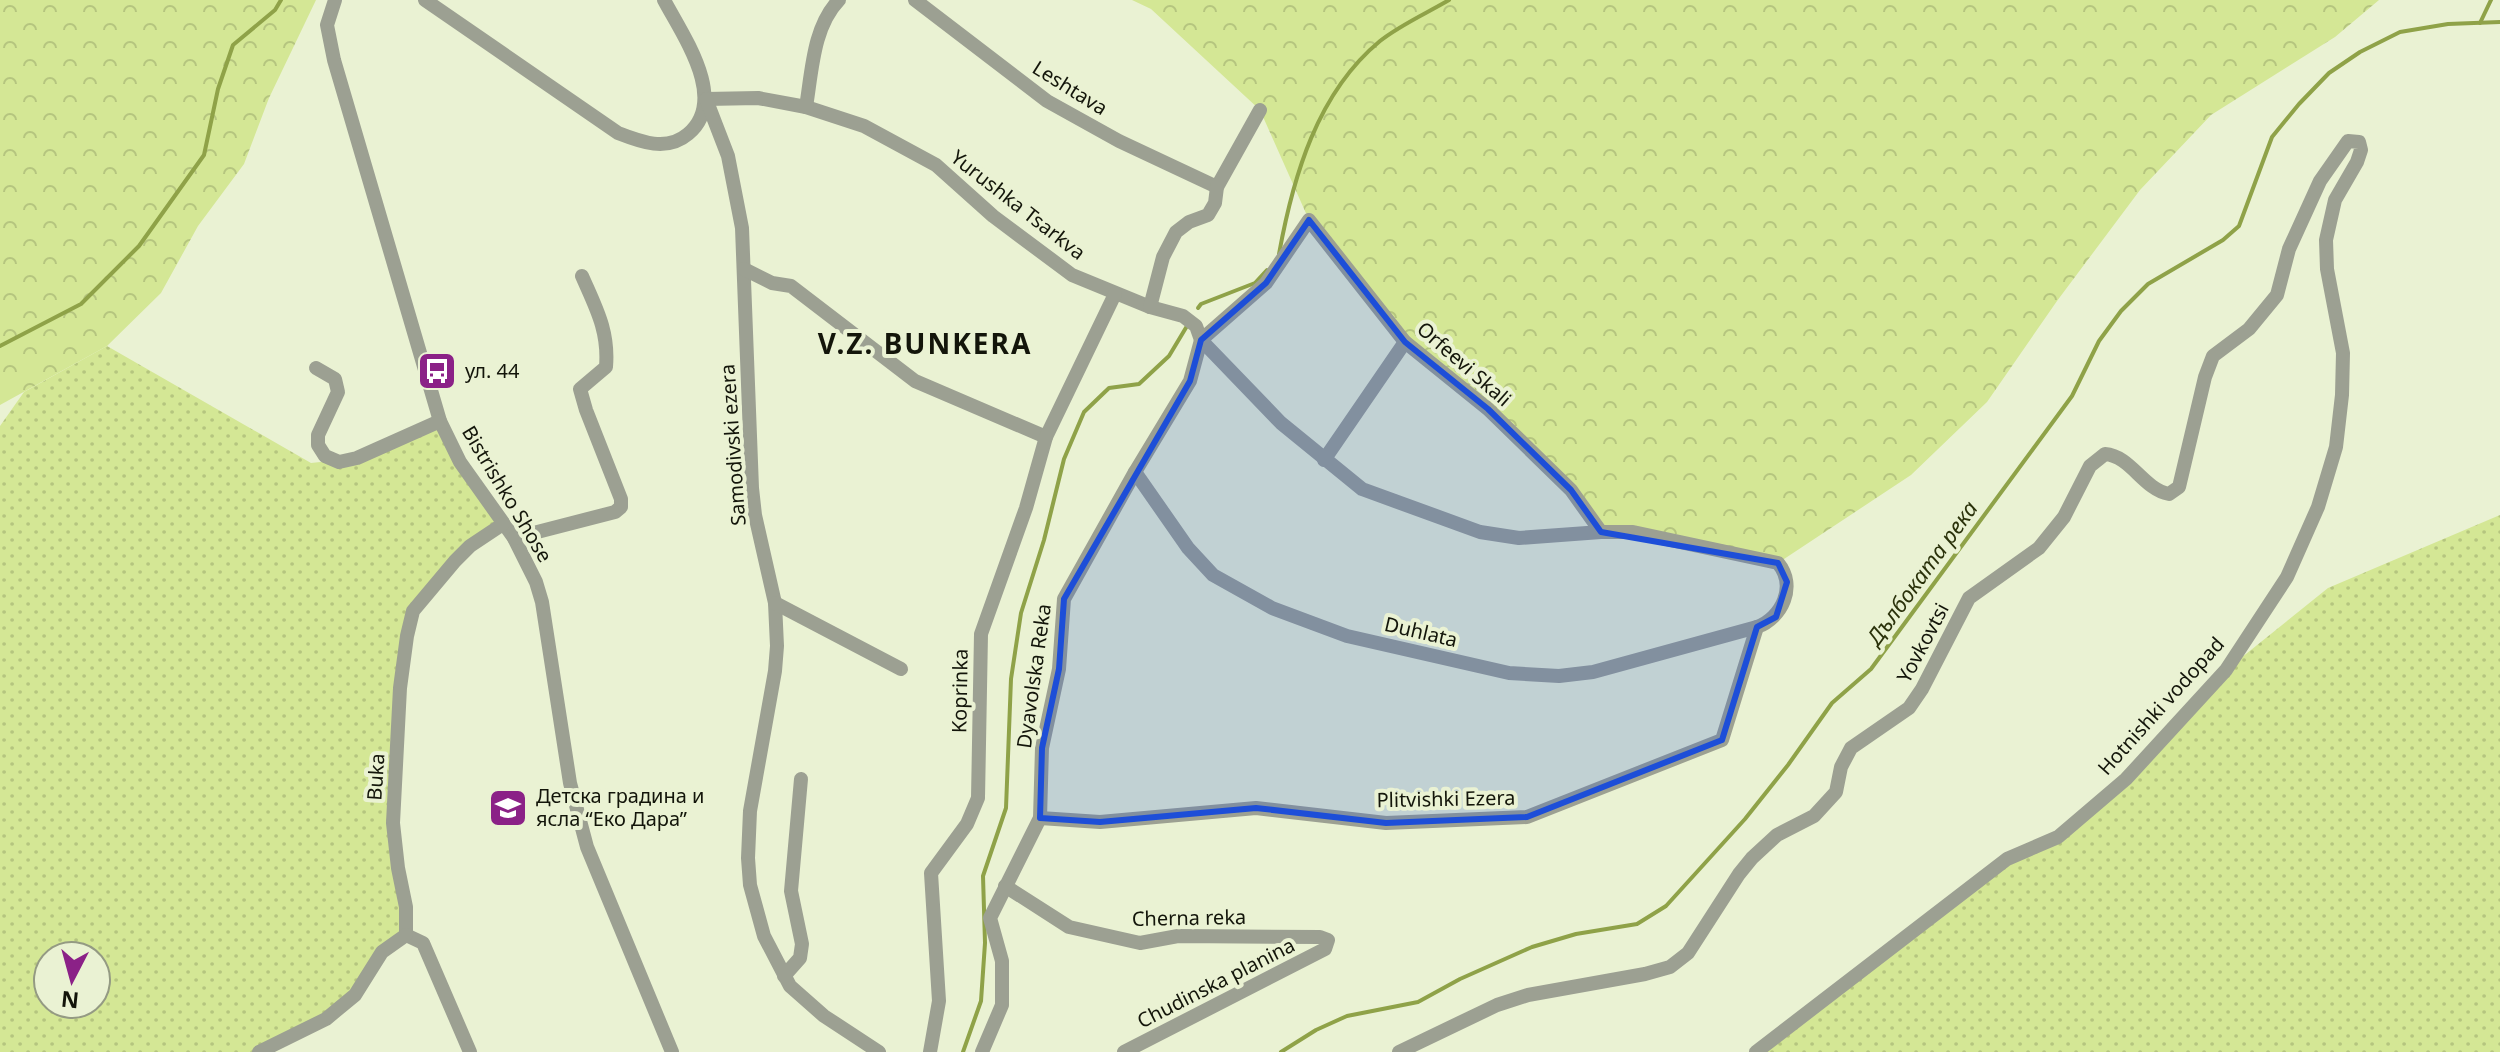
<svg xmlns="http://www.w3.org/2000/svg" width="2500" height="1052" font-family="'Noto Sans',sans-serif">
  <defs>
    <pattern id="grass-dots" width="8" height="8" patternUnits="userSpaceOnUse" patternTransform="scale(2)"><rect width="8" height="8" fill="#d4e795"/><path d="M2 2h.1M6 6h.1" fill="none" stroke="#b5c57f" stroke-width="1.8" stroke-linecap="round"/></pattern>
    <pattern id="forest-crowns" width="20" height="18" patternUnits="userSpaceOnUse" patternTransform="scale(2)"><rect width="20" height="18" fill="#d4e795"/><path d="M2 6a3 3 0 1 1 6 0M12 15a3 3 0 1 1 6 0" fill="none" stroke="#b5c57f"/></pattern>
  </defs>
  <rect width="100%" height="100%" fill="#eaf2d3"/>
  <!-- grass -->
  <g fill="url(#grass-dots)" fill-rule="evenodd">
    <path d="M107,346L311,463L357,458L440,421L503,524L470,546L413,611L394,788L406,935L382,952L355,995L259,1052H0V426L24,392ZM48,956H96V1004H48Z"/>
    <path d="M2500,515V1052H1756L2007,859L2058,837L2226,670L2328,588Z"/>
  </g>
  <!-- forest -->
  <g fill="url(#forest-crowns)">
    <path d="M0,0H316L269,98L244,164L198,226L161,293L107,346L0,405Z"/>
    <path d="M1132,0H2379L2335,37L2211,115L2140,190L2057,301L1987,402L1911,475L1778,563L1601,532L1571,490L1405,342L1309,220L1260,110L1151,9Z"/>
  </g>
  <g fill="none" stroke-linecap="round" stroke-linejoin="round">
    <!-- stream -->
    <g stroke="#8fa248" stroke-width="4">
      <path d="M2480,23L2491,0"/>
      <path d="M1279,254C1293,177 1317,93 1380,41C1400,25 1427,13 1449,0"/>
      <path d="M1198,308L1201,304L1255,283L1267,270"/>
      <path d="M0,346L81,304L139,246L204,155L218,89L233,45L275,10L281,0"/>
      <path d="M963,1052L981,1001L985,943L983,876L1006,808L1011,679L1021,613L1044,540L1064,459L1084,412L1109,388L1139,384L1169,356L1187,326"/>
      <path d="M1281,1052L1316,1030L1347,1016L1418,1002L1460,979L1532,947L1576,934L1637,924L1666,906L1745,819L1788,765L1832,703L1871,669L2072,396L2099,341L2121,311L2148,284L2223,240L2239,226L2272,137L2299,104L2329,73L2360,52L2400,32L2448,24L2500,22"/>
    </g>
    <!-- minor -->
    <g stroke="#9ca092" stroke-width="14">
      <path d="M335,0L327,25L334,60L440,421L460,462L514,538L536,582L542,602L570,783L587,847L672,1052"/>
      <path d="M425,0L618,133C641,142 667,152 688,134C729,100 683,36 664,0"/>
      <path d="M915,0L1047,101L1119,141L1217,187"/>
      <path d="M706,99L758,98L806,107L864,126L936,165L993,216L1072,275L1150,307L1183,316L1196,326L1201,340L1281,423L1362,489L1480,532L1519,538L1601,532H1633L1778,563C1797,586 1782,618 1757,627L1593,672L1559,676L1509,673L1347,636L1272,608L1213,575L1188,548L1135,472"/>
      <path d="M706,99L728,156L742,228L752,488L755,515L775,603L777,646L775,671L750,811L748,858L750,885L764,936L790,986L824,1016L879,1052"/>
      <path d="M806,107C812,71 813,27 839,0"/>
      <path d="M744,269L772,283L791,286L915,381L1046,437"/>
      <path d="M1150,307L1163,257L1176,232L1189,222L1208,215L1215,203L1217,187L1260,110"/>
      <path d="M316,368L335,379L338,392L318,435V445L325,456L339,462L357,458L440,421"/>
      <path d="M1324,460L1405,342"/>
      <path d="M514,538L615,512L621,507V499L586,410L580,389L606,367C609,331 596,308 582,276"/>
      <path d="M775,603L901,669"/>
      <path d="M1040,818L1100,822L1256,808L1386,823L1527,817L1722,740L1757,627"/>
      <path d="M1005,886L1069,927L1140,943L1178,936L1320,937L1328,940L1325,949L1124,1052"/>
      <path d="M406,935V907L398,868L393,823L400,688L407,636L413,611L455,561L470,546L503,524"/>
      <path d="M406,935L423,943L470,1052"/>
      <path d="M784,976L800,958L802,944L791,891L801,779"/>
      <path d="M259,1052L326,1019L355,995L382,952L406,935"/>
      <path d="M930,1052L939,1001L931,873L967,824L978,798L981,634L1026,508L1046,437L1115,294"/>
      <path d="M982,1052L1002,1005V961L990,918L1040,818L1042,748L1059,669L1064,599L1135,472L1190,381L1201,340L1266,283L1309,220L1405,342L1488,409L1571,490L1601,532"/>
      <path d="M1399,1052L1497,1005L1528,995L1645,974L1670,967L1688,953L1739,874L1752,858L1777,835L1814,816L1836,792L1841,767L1851,748L1909,708L1922,689L1969,598L2039,548L2064,517L2090,466L2105,454C2131,456 2143,489 2169,494L2179,487L2205,377L2213,356L2249,329L2277,295L2289,249L2320,181L2348,141L2359,142L2361,150L2357,162L2335,200L2326,240L2327,269L2343,353L2342,395L2336,447L2318,507L2287,577L2226,670L2126,779L2058,837L2007,859L1756,1052"/>
    </g>
  </g>
  <!-- marked area -->
  <path fill="#1d4ed8" fill-opacity="0.2" stroke="#1d4ed8" stroke-width="6" stroke-linejoin="round" d="M1309,220L1405,342L1488,409L1571,490L1601,532L1778,563L1787,582L1776,617L1757,627L1722,740L1527,817L1386,823L1256,808L1100,822L1040,818L1042,748L1059,669L1064,599L1190,381L1201,340L1266,283Z"/>
  <!-- icons -->
  <defs>
    <symbol id="bus-square" viewBox="-11 -11 22 22"><rect x="-9" y="-9" width="18" height="18" rx="4" fill="#8b2187" stroke="#eaf2d3"/><path d="M-5-6H5V4H4V6H2V4H-2V6H-4V4H-5ZM-3.5-4V0h7V-4ZM-3.5 1.2v1.5H-2V1.2ZM2 1.2v1.5H3.5V1.2Z" fill="#fff"/></symbol>
    <symbol id="school-square" viewBox="-11 -11 22 22"><rect x="-9" y="-9" width="18" height="18" rx="4" fill="#8b2187" stroke="#eaf2d3"/><path d="M0-5L7-2L0 1L-7-2ZM-4 1L0 2.5L4 1V4Q0 6-4 4Z" fill="#fff"/></symbol>
  </defs>
  <g fill-rule="evenodd">
    <use href="#bus-square" x="415" y="349" width="44" height="44"/>
    <use href="#school-square" x="486" y="786" width="44" height="44"/>
  </g>
  <g text-anchor="middle" stroke-width="8" stroke-linejoin="round" paint-order="stroke">
    <!-- street labels -->
    <g font-size="20" fill="#13150a" stroke="#eaf2d3">
      <text transform="translate(1070 88) rotate(32)" y="7">Leshtava</text>
      <text transform="translate(1018 205) rotate(38)" y="7">Yurushka Tsarkva</text>
      <text transform="translate(1464 364) rotate(41)" y="7">Orfeevi Skali</text>
      <text transform="translate(733 445) rotate(-94)" y="7">Samodivski ezera</text>
      <text transform="translate(507 494) rotate(59)" y="7">Bistrishko Shose</text>
      <text transform="translate(1421 632) rotate(13)" y="7">Duhlata</text>
      <text transform="translate(1923 643) rotate(-62)" y="7">Yovkovtsi</text>
      <text transform="translate(1034 676) rotate(-82)" y="7">Dyavolska Reka</text>
      <text transform="translate(960 691) rotate(-89)" y="7">Koprinka</text>
      <text transform="translate(2161 706) rotate(-48)" y="7">Hotnishki vodopad</text>
      <text transform="translate(376 777) rotate(-86)" y="7">Buka</text>
      <text transform="translate(1446 799) rotate(-1)" y="7">Plitvishki Ezera</text>
      <text transform="translate(1189 918) rotate(-1)" y="7">Cherna reka</text>
      <text transform="translate(1216 983) rotate(-27)" y="7">Chudinska planina</text>
    </g>
    <!-- poi labels -->
    <g font-size="20" fill="#13150a" stroke="#eaf2d3" text-anchor="start">
      <text x="465" y="378">ул. 44</text>
      <text x="536" y="803">Детска градина и<tspan x="536" dy="23">ясла “Еко Дара”</tspan></text>
    </g>
    <!-- water labels -->
    <g font-size="22" font-style="italic" fill="#2b320b" stroke="#eaf2d3">
      <text transform="translate(1922 573) rotate(-54)" y="8">Дълбоката река</text>
    </g>
    <!-- district labels -->
    <g font-size="28" font-weight="bold" letter-spacing="2" fill="#13150a" stroke="#eaf2d3">
      <text x="925" y="354">V.Z. BUNKERA</text>
    </g>
  </g>
  <!-- north arrow -->
  <g transform="translate(72 980) rotate(186)"><circle r="38" fill="#eaf2d3" stroke="#949a83" stroke-width="2"/>
  <path d="M0-6L14 30L0 20L-14 30Z" fill="#8b2187"/>
  <text y="-12" font-size="22" font-weight="bold" text-anchor="middle" fill="#13150a">N</text>
  </g>
</svg>
